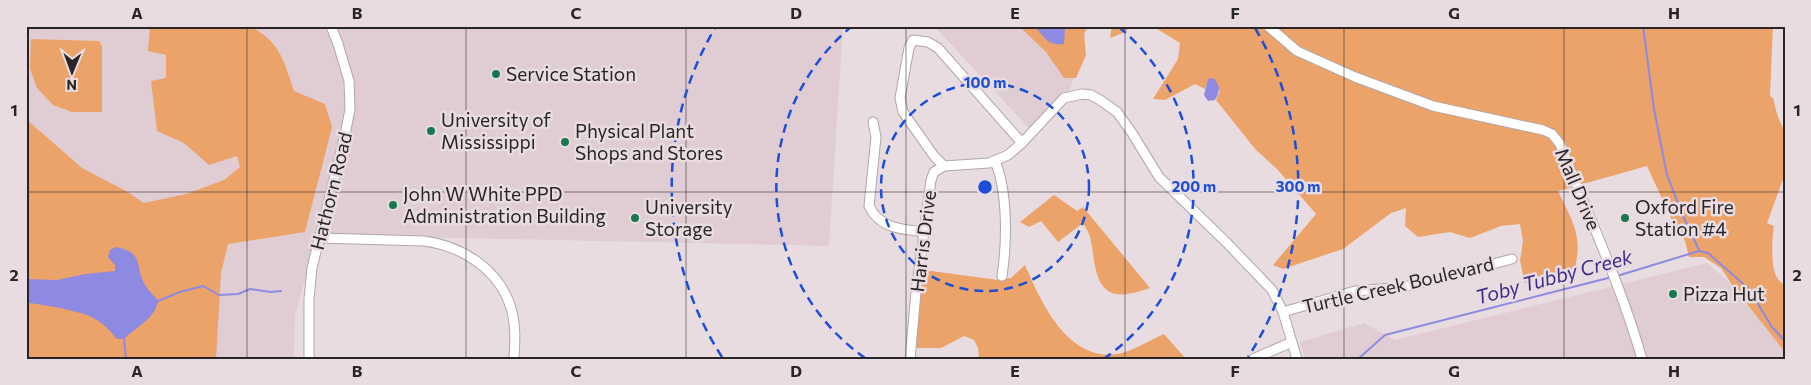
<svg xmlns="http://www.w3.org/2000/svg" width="1811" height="385" font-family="Commissioner,sans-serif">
  <rect width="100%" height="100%" fill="#e8dce1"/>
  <!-- built -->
  <g fill="#e0cdd4">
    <path d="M26,26H843L829,246L317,235L295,316L294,359H26Z"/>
    <path d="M934,26H1088L1070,90L1030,129Z"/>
    <path d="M1707,263L1732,285L1785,352V359H1305L1300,342L1364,323L1395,340Z"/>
  </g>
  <!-- green -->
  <g fill="#eba369">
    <path d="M150,26H248C279,39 284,61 294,91L325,104L332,127L305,232L228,244L221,273L216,359H26V119L82,168L126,191L144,203L186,194L224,180L240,167L237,156L209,165L184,143L157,131L151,81L166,78V55L148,51Z"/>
    <path d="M1019,26H1088L1084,33L1086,55L1076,78H1064L1046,52Z"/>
    <path d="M1112,26H1131L1125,32L1110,38Z"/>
    <path d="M1150,26H1773L1770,96L1773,98L1777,114L1785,133V174L1767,223L1774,226C1772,237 1771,262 1775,273C1777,279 1780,282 1785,285V352L1732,285L1721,268L1704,257H1689L1685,241L1680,232L1677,231L1647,166L1558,191C1574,224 1583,236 1574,273L1525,283L1520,261L1523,241L1520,224L1501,226L1470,238L1450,232L1418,237L1405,226L1406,208L1391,213L1343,249L1283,269L1273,265L1316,214L1277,169L1256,150L1216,100L1220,91L1208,80L1205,89L1195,84L1165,100L1153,99L1178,59L1180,43L1154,27Z"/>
    <path d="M31,39L99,41L102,46V112H72L53,105L37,88L30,69Z"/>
    <path d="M1054,195L1077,211L1083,207L1150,288C1140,291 1127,296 1116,294C1092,289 1095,254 1090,237C1089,232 1085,227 1083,223L1058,242L1041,221L1029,227L1020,222Z"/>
    <path d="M1025,265C1042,304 1069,365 1122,353C1134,350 1152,339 1164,334L1186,359H979L978,348L974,340L964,336L941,348H917L916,333L924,270L998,280L1011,278Z"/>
  </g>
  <!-- water -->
  <g fill="#8e8ae1">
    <path d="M1029,26H1065L1064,44C1048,46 1045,38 1036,28Z"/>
    <path d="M1213,78C1221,86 1220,91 1215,100L1208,101L1204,95L1208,79Z"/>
    <path d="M116,247C145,253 134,265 145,285C149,291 154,295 158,301C155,319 136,327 124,339H117C97,315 89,315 60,308C49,306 40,304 29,303L26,300V279L57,280L85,274L115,271V265L108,257L110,250Z"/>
  </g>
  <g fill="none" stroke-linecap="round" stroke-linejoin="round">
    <!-- stream -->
    <g stroke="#8e8ae1" stroke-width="2">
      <path d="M1643,26L1654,109L1667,175L1683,216L1699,250"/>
      <path d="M1617,276L1699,251L1708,253L1749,289L1772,327L1785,341"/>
      <path d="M158,301L180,292L203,286L219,295L238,294L250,289L270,292L281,291"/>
      <path d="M124,339L126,359"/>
      <path d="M1358,359L1385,335L1612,277"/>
    </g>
    <defs>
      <g id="minor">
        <path d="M1268,26L1297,51L1355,77L1433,106L1543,130L1552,134L1560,144C1588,215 1621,285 1642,359"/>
        <path d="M873,122L876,137L869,206C880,229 902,229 924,232"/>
        <path d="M995,161C1008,192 1007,243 1002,276"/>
        <path d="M944,166L934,156L903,112L900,98L909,48L913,40L928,42L938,48L1022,143"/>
        <path d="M319,238L424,241C462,246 499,269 511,308C516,325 515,342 514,359"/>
        <path d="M1283,312L1355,291L1404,287L1512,259"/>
        <path d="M309,359V299L312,268L345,135L350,109L349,81L338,44L331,26"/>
        <path d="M910,359L916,292L931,180L934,172L944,166L989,163L1008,155L1022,143L1064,98L1082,94L1091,95L1100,100L1117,112L1132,133L1159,177L1227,243L1272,290L1283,312L1297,359"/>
        <path d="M1253,359L1292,342"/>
      </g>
    </defs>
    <!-- minor casing -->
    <use href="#minor" stroke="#b1a6aa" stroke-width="11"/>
    <!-- minor -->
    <use href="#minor" stroke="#fff" stroke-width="9"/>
  </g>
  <!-- grid -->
  <path fill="none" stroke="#292527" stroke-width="1" stroke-opacity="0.55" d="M247,26V359M466,26V359M686,26V359M906,26V359M1125,26V359M1344,26V359M1564,26V359M26,192H1785"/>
  <!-- distance rings -->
  <g fill="none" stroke="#1d4ed8" stroke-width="2.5" stroke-dasharray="9 6">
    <circle cx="985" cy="187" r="104"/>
    <path d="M865 358A209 209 0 0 1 851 27M1119 27A209 209 0 0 1 1105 358"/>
    <path d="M722 357A313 313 0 0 1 715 28M1255 28A313 313 0 0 1 1248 357"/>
  </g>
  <!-- markers -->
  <g fill="#17784f" stroke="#e8dce1" stroke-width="2">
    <circle cx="496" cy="74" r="5"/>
    <circle cx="431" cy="131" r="5"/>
    <circle cx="565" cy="142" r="5"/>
    <circle cx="393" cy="205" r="5"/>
    <circle cx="635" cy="218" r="5"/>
    <circle cx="1625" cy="218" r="5"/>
    <circle cx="1673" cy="294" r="5"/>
  </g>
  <g text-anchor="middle" stroke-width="5" stroke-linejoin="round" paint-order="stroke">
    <!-- poi labels -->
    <g font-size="19" fill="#292527" stroke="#e8dce1" text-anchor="start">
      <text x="506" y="81">Service Station</text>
      <text x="441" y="127">University of<tspan x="441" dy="22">Mississippi</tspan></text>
      <text x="575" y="138">Physical Plant<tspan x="575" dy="22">Shops and Stores</tspan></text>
      <text x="403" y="201">John W White PPD<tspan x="403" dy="22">Administration Building</tspan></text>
      <text x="645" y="214">University<tspan x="645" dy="22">Storage</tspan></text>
      <text x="1635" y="214">Oxford Fire<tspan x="1635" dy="22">Station #4</tspan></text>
      <text x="1683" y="301">Pizza Hut</text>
    </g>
    <!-- street labels -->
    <g font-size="19" fill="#292527" stroke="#e8dce1">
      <text transform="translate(1578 189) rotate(67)" y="7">Mall Drive</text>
      <text transform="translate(331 191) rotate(-76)" y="7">Hathorn Road</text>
      <text transform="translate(923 241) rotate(-83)" y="7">Harris Drive</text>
      <text transform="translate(1398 285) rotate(-13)" y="7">Turtle Creek Boulevard</text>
    </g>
    <!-- water labels -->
    <g font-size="20" font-style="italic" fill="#3e2b90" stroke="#e8dce1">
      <text transform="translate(1554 277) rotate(-15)" y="7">Toby Tubby Creek</text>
    </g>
  </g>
  <circle cx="985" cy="187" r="8" fill="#1d4ed8" stroke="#e8dce1" stroke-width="2.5"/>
  <g font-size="15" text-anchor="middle" font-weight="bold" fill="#1d4ed8" stroke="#e8dce1" stroke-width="5" stroke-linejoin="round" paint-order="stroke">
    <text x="985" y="88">100 m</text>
    <text x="1194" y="192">200 m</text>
    <text x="1298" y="192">300 m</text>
  </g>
  <!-- border -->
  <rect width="1811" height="385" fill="none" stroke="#e8dce1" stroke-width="55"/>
  <!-- north arrow -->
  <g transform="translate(72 72) rotate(181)" stroke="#e8dce1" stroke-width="4" paint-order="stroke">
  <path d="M0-4L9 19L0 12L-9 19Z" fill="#292527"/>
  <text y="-8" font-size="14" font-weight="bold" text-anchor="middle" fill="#292527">N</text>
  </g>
  <rect x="28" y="28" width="1756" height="330" fill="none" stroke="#292527" stroke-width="2"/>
  <g font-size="16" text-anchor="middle" font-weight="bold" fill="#292527">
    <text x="137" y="19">A</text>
    <text x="357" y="19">B</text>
    <text x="576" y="19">C</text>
    <text x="796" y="19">D</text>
    <text x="1015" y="19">E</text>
    <text x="1235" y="19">F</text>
    <text x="1454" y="19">G</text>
    <text x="1674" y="19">H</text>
    <text x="14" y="116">1</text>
    <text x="1797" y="116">1</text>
    <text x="14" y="281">2</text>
    <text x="1797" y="281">2</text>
    <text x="137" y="377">A</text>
    <text x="357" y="377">B</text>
    <text x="576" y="377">C</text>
    <text x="796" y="377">D</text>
    <text x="1015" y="377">E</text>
    <text x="1235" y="377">F</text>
    <text x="1454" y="377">G</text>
    <text x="1674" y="377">H</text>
  </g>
</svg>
